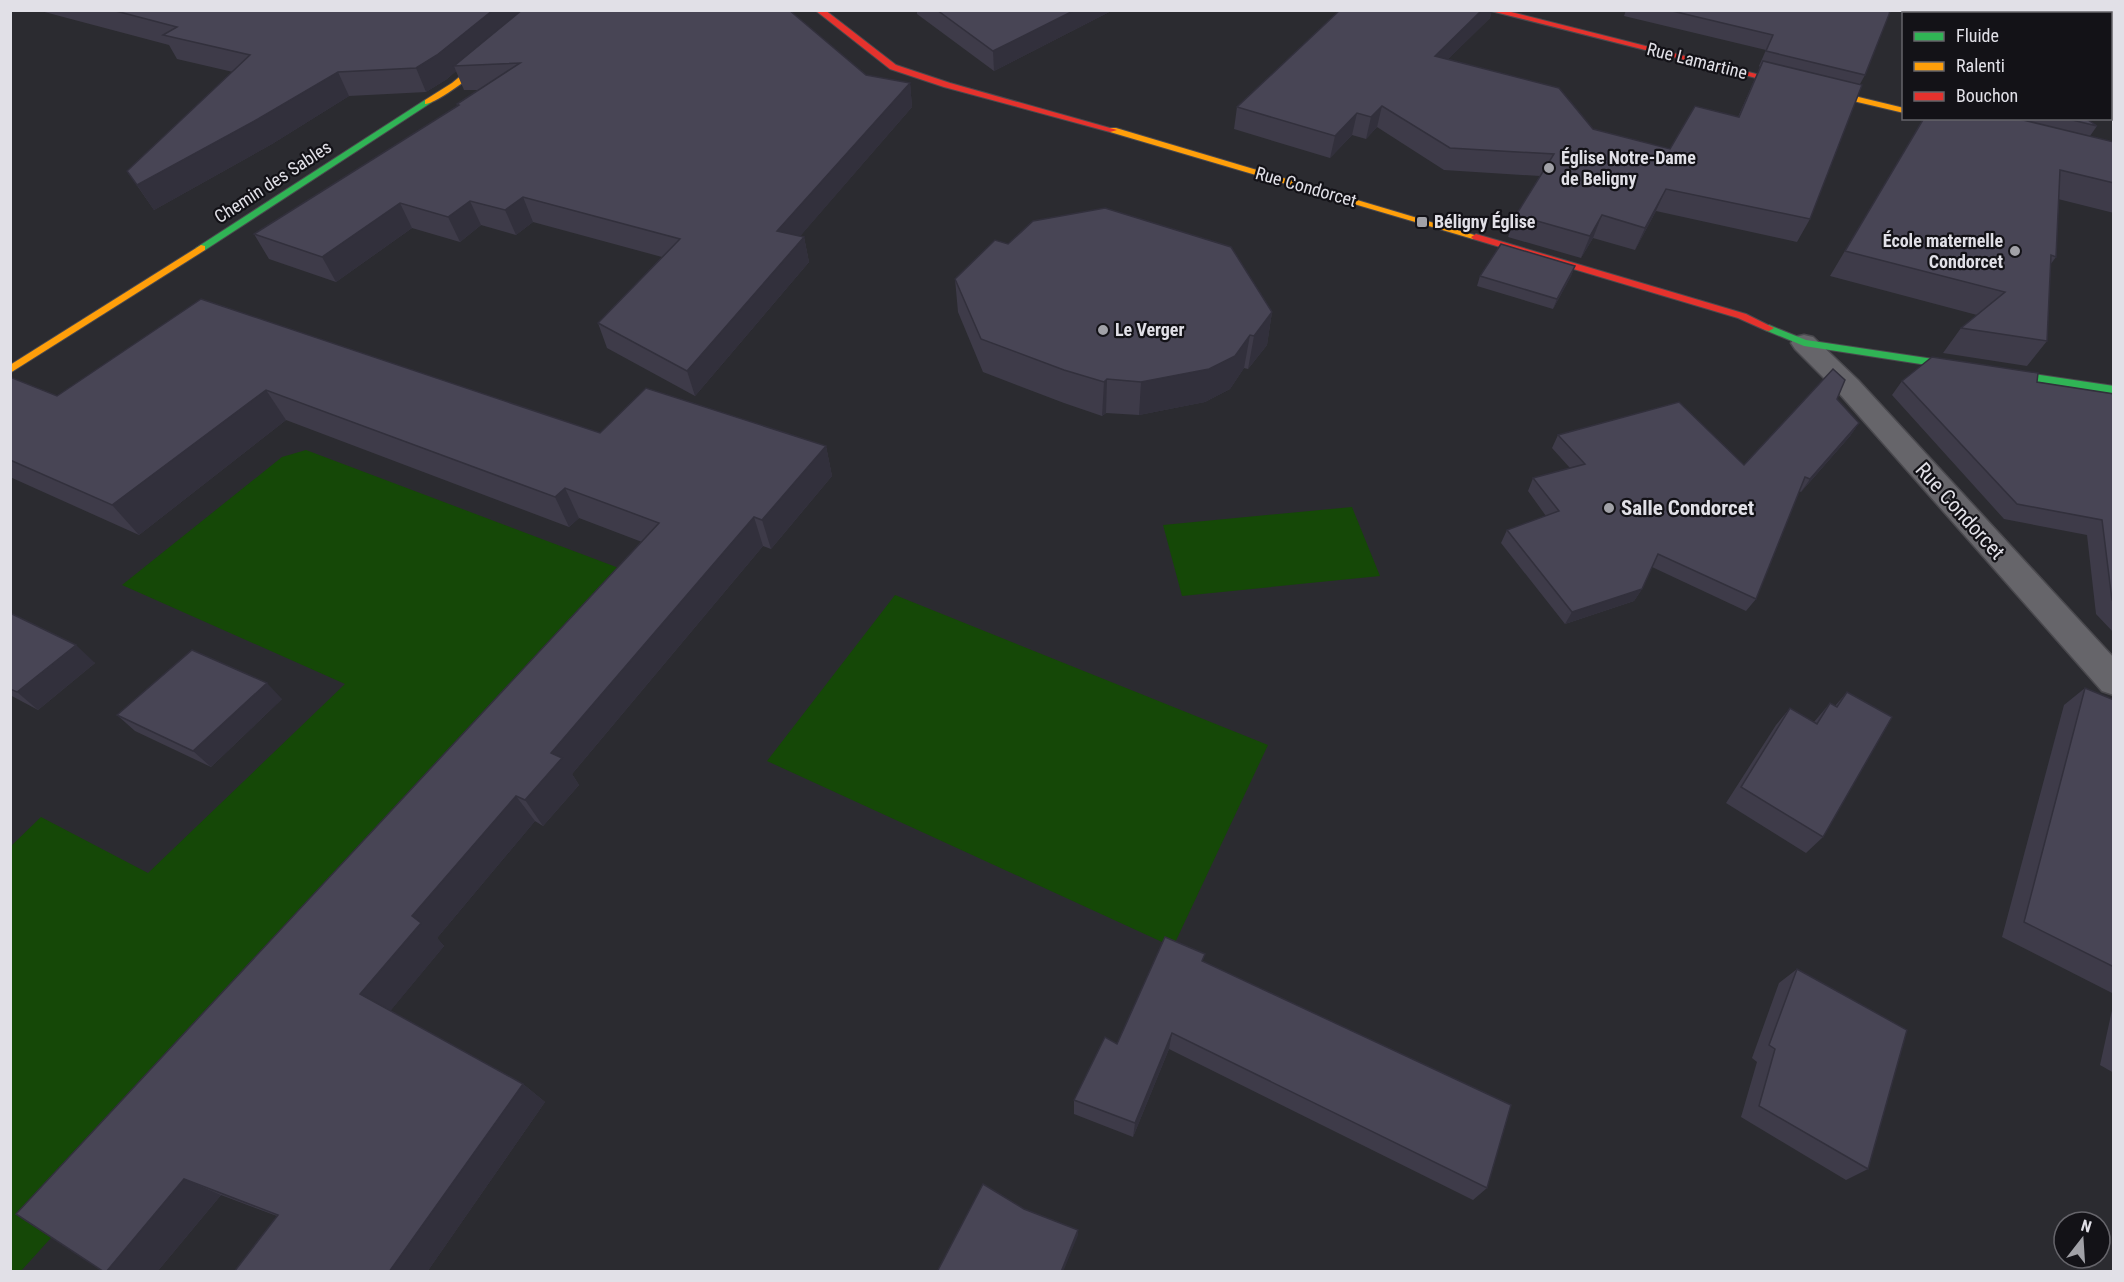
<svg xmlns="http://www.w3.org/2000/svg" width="2124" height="1282" font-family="'Roboto Condensed',sans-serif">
  <rect width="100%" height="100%" fill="#2b2b30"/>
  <!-- green -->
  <g fill="#154807">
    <path d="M306,450L648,579L21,1271L11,1272V846L41,817L148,873L345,684L122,585L282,457Z"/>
    <path d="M1352,507L1380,576L1182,596L1163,525Z"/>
    <path d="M895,595L1268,745L1173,947L767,761Z"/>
  </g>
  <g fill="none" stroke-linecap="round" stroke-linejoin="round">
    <defs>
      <path id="street" d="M1804,335L1813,337L1858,380L2114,658V695L2102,691L1838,392L1795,349L1791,343L1795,337Z"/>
      <g id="fast">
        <path d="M425,100L432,102L205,250H197L196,248Z"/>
        <path d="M1769,325L1806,340L2114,386V394L1804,346L1765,330L1764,328Z"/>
      </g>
      <g id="slow">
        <path d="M541,10H550C533,27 442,105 425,104V100L452,83Z"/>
        <path d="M1772,76L1904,108V113L1769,81L1768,79Z"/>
        <path d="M1110,128H1116L1481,237L1473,239L1110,132Z"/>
        <path d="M201,245L205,246V250L10,373V365Z"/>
      </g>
      <g id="jam">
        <path d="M815,10H825L896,65L950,83L1117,130L1110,132L944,87L890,69Z"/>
        <path d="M1487,10H1503L1776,79L1772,82Z"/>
        <path d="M1476,234L1746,314L1774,328L1769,331L1765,330L1738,318L1473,239L1471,237Z"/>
      </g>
    </defs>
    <!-- street casing -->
    <use href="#street" stroke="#4a494e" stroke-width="3"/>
    <!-- fast casing -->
    <use href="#fast" stroke="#4a494e" stroke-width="2"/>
    <!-- slow casing -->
    <use href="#slow" stroke="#4a494e" stroke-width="2"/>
    <!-- jam casing -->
    <use href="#jam" stroke="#4a494e" stroke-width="2"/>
    <!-- street -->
    <use href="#street" fill="#66656a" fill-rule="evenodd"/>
    <!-- fast -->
    <use href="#fast" fill="#30b455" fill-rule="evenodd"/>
    <!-- slow -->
    <use href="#slow" fill="#ff9f0a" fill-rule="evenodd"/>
    <!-- jam -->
    <use href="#jam" fill="#e5322d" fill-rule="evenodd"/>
  </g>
  <!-- wall -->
  <g fill="#3e3b49">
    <path d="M37,10H789L866,75L910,83L912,107L800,236L804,237L809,262L695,396L607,348L598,323L662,257L533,222L516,235L481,225L460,242L412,228L336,282L269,259L254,234L458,106L457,104L480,90H464L456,71L447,79L426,92L349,96L272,144L154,210L127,171L233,72L177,59L169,45Z"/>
    <path d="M917,10H1113L994,71L917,14Z"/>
    <path d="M1340,10H1492L1490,18L1448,59L1593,129L1670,149L1738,117L1760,67L1759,66L1766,50L1624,16L1626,10H1885L1865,75L1860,84L1810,219L1797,242L1656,211L1635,250L1593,238L1581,258L1508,237L1516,215L1540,176L1444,170L1377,127L1366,139L1352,135L1330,158L1234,129L1237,107Z"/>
    <path d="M1924,118H2085L2097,126L2090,136L2114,142V213L2058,199L2056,257L2050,265L2047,341L2027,366L1943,353L1961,328L1977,315L1830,276Z"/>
    <path d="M1008,244L1272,312L1267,345L1248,369L1244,368L1230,389L1205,402L1139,415L1106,413L1102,416L1064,403L983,372L958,312L955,279Z"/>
    <path d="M1575,266L1571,276L1553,309L1477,286L1480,276Z"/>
    <path d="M201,299L600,433L826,446L832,476L771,549L763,546L572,774L579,785L543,826L535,821L437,938L444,946L390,1011L523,1084L545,1102L427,1272H234L277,1216L221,1195L157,1272H104L642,542L579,518L569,527L286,420L139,535L10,477V377L57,396Z"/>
    <path d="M1902,381L2037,382L2114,394V633L2096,614L2087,535L2004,519L1892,395Z"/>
    <path d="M1837,399L1859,423L1850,436L1801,492L1799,491L1756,599L1746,611L1652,567L1642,589L1634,601L1565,624L1501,543L1507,530L1546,516L1528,491L1533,478L1570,468L1552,448L1558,435L1744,465Z"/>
    <path d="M10,613L95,663L38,710L10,695Z"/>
    <path d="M2085,688L2114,700V994L2002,937L2064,705Z"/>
    <path d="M1847,692L1823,837L1806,853L1726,803L1776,725L1790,708L1814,722L1830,703L1835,706Z"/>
    <path d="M282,699L211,767L135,731L117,715Z"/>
    <path d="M1203,962L1487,1188L1473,1200L1169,1049L1133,1137L1074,1114V1100L1117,1044Z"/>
    <path d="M1797,969L1868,1169L1846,1180L1741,1117L1757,1062L1752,1058L1779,983Z"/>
    <path d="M2114,1001V1073L2100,1065Z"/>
  </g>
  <!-- shaded-wall -->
  <g fill="#32303c">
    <path d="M493,10H530L454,66L456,71L447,79L426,92L416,68Z"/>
    <path d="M1075,10H1113L994,71L993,51Z"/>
    <path d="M1482,10H1492L1490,18L1430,77L1435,56Z"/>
    <path d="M338,72L349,96L272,144L154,210L137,185Z"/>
    <path d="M910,83L912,107L783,256L777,231Z"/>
    <path d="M1382,106L1377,127L1366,139L1371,117Z"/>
    <path d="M1357,113L1352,135L1330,158L1335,136Z"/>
    <path d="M1666,189L1656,211L1635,250L1645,228Z"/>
    <path d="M523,197L533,222L516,235L505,210Z"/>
    <path d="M470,201L481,225L460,242L448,217Z"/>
    <path d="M400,203L412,228L336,282L322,257Z"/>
    <path d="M1602,215L1593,238L1581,258L1590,236Z"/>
    <path d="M804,237L809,262L695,396L687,371Z"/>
    <path d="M1575,266L1571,276L1553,309L1557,299Z"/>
    <path d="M1272,312L1267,345L1248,369L1254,336Z"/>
    <path d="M1250,335L1244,368L1230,389L1205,402L1139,415L1141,382Z"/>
    <path d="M1107,379L1106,413L1102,416L1104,382Z"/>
    <path d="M266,390L286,420L139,535L112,505Z"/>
    <path d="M1859,423L1850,436L1801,492L1810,479Z"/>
    <path d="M826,446L832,476L771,549L762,520Z"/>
    <path d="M565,488L579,518L569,527L555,497Z"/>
    <path d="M754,517L763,546L572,774L579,785L543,826L525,800L551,753Z"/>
    <path d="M1642,589L1634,601L1565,624L1572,612Z"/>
    <path d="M76,645L95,663L38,710L17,692Z"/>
    <path d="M267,683L282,699L211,767L193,751Z"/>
    <path d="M516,796L535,821L437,938L444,946L387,1015L360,994L412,916Z"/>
    <path d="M1172,1033L1169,1049L1133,1137L1135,1123Z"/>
    <path d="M523,1084L545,1102L427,1272H389Z"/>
    <path d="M184,1179L221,1195L157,1272H106Z"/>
    <path d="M1078,1230V1235L1063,1272H1061Z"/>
  </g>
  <!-- building -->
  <g fill="#484555" stroke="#32303c" stroke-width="1.5">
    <path d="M112,10H493L437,55L416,68L338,72L258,119L137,185L127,171L250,55L163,35L177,27Z"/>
    <path d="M522,10H789L866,75L910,83L777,231L804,237L687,371L598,323L680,239L523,197L505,210L470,201L448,217L400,203L322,257L254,234L459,105L457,104L520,63L454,66Z"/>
    <path d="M937,10H1075L993,51Z"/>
    <path d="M1340,10H1482L1435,56L1559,88L1593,129L1670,149L1695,106L1739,117L1763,61L1862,85L1810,219L1666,189L1645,228L1602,215L1590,236L1516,215L1554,154L1450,148L1382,106L1371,117L1357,113L1335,136L1237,107Z"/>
    <path d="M1668,10H1885L1890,12L1865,75L1766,51L1773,35Z"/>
    <path d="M1988,10H2114V57L2110,63V14H1987Z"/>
    <path d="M1924,118H2015L2114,142V183L2060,170L2056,257L2051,255L2047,341L1961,328L2005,292L1845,251Z"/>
    <path d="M2064,118H2085L2097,126Z"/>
    <path d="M1105,208L1231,247L1272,312L1254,336L1250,335L1235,356L1209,369L1141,382L1107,379L1104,382L1064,370L981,339L955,279L995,240L1008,244L1033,221Z"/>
    <path d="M1501,244L1575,266L1557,299L1480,276Z"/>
    <path d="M201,299L600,433L646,388L826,446L762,520L754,517L551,753L562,758L525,800L516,796L412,916L421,923L360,994L523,1084L389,1272H234L278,1215L184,1179L106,1272H104L16,1214L659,523L565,488L555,497L266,390L112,505L10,460V377L57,396Z"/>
    <path d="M1932,357L2038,373L2037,382L2114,394V602L2112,600L2102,520L2017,504L1902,381Z"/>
    <path d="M1833,369L1845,380L1837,399L1859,423L1810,479L1805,477L1756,599L1658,554L1642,589L1572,612L1507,530L1559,511L1533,478L1585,464L1558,435L1679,402L1744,465Z"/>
    <path d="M10,613L76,645L17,692L10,689Z"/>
    <path d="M192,650L267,683L193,751L117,715Z"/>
    <path d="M2085,688L2114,700V967L2024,922Z"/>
    <path d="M1847,692L1892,717L1823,837L1741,787L1790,708L1817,724L1830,703L1837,707Z"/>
    <path d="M1165,937L1205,954L1202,961L1511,1105L1487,1188L1172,1033L1135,1123L1074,1100L1105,1037L1117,1044Z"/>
    <path d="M1797,969L1907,1030L1868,1169L1759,1106L1775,1049L1769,1045Z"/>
    <path d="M983,1184L1024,1209L1078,1230L1061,1272H937Z"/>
  </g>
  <!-- markers -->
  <g fill="#a1a1a7" stroke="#131217" stroke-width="2">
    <circle cx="1549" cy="168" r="6"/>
    <rect x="1416" y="216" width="12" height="12" rx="3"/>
    <circle cx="2015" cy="251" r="6"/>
    <circle cx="1103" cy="330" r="6"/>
    <circle cx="1609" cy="508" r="6"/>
  </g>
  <g text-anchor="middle" stroke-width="4.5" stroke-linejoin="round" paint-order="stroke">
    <!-- far-street labels -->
    <g font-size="18" fill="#e1e0e7" stroke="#131217">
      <text transform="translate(1697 61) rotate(14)" y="6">Rue Lamartine</text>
      <text transform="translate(273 182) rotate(-33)" y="6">Chemin des Sables</text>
      <text transform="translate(1306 187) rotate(16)" y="6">Rue Condorcet</text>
    </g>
    <!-- far-poi labels -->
    <g font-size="18" font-weight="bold" fill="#e1e0e7" stroke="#131217" text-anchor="start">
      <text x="1561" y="164">Église Notre-Dame<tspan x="1561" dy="21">de Beligny</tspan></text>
      <text x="1434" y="228">Béligny Église</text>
      <text x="2003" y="247" text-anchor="end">École maternelle<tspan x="2003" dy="21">Condorcet</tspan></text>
      <text x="1115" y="336">Le Verger</text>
    </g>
    <!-- poi labels -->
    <g font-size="21" font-weight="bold" fill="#e1e0e7" stroke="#131217" text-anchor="start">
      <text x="1621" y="515">Salle Condorcet</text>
    </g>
    <!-- street labels -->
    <g font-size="21" fill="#e1e0e7" stroke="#131217">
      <text transform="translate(1960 511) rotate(48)" y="7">Rue Condorcet</text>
    </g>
  </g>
  <!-- border -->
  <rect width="2124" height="1282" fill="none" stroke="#e1e0e7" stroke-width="24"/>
  <!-- legend -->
  <rect x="1902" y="12" width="210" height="108" fill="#131217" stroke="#65646a" stroke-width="1.5"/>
  <rect x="1914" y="32" width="30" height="9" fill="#30b455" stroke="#65646a" stroke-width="1.5"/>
  <text x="1956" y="42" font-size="18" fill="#e1e0e7">Fluide</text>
  <rect x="1914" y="62" width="30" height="9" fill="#ff9f0a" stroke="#65646a" stroke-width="1.5"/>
  <text x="1956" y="72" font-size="18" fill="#e1e0e7">Ralenti</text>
  <rect x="1914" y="92" width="30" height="9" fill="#e5322d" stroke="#65646a" stroke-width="1.5"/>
  <text x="1956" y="102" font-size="18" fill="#e1e0e7">Bouchon</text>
  <!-- north arrow -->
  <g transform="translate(2082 1240) rotate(17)"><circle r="28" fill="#131217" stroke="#65646a" stroke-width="1.5"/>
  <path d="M0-4.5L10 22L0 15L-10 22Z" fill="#a1a1a7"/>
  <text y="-9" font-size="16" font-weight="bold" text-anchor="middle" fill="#e1e0e7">N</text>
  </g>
</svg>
